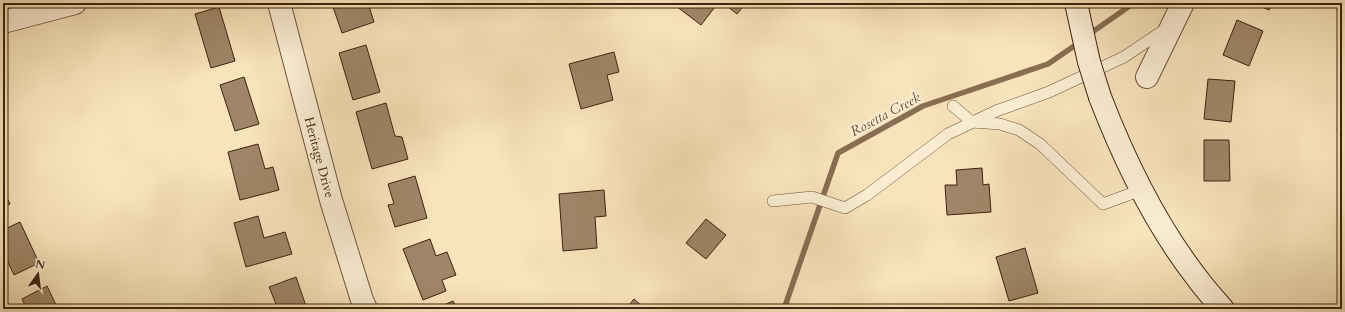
<svg xmlns="http://www.w3.org/2000/svg" width="1345" height="312" font-family="Cardo,serif">
  <rect width="100%" height="100%" fill="#f8e3bb"/>
  <filter id="stains"><feTurbulence type="fractalNoise" baseFrequency=".005" numOctaves="4"/><feColorMatrix values="0 0 0 0 .2 0 0 0 0 .09 0 0 0 0 .02 0 0 0 .5 -.17"/></filter>
  <radialGradient id="worn" r=".72"><stop offset=".6" stop-color="#630" stop-opacity="0"/><stop offset="1" stop-color="#630" stop-opacity=".3"/></radialGradient>
  <g fill="none" stroke-linecap="round" stroke-linejoin="round">
    <!-- stream -->
    <g stroke="#886e52" stroke-width="5.5">
      <path d="M1088,35L1134,3"/>
      <path d="M784,309L838,153L923,106L1048,64L1080,42"/>
    </g>
  </g>
  <!-- building -->
  <g fill="#9f8668" stroke="#3e220e">
    <path d="M326,3H368L374,22L342,33L333,7H328Z"/>
    <path d="M672,3H718L701,25Z"/>
    <path d="M723,3H746L737,14Z"/>
    <path d="M1253,3H1273L1269,10Z"/>
    <path d="M219,7L235,61L211,68L195,14Z"/>
    <path d="M1237,20L1263,31L1249,66L1223,55Z"/>
    <path d="M366,45L380,92L353,100L339,53Z"/>
    <path d="M614,52L619,72L607,75L613,100L581,109L569,64Z"/>
    <path d="M244,77L259,124L235,131L220,85Z"/>
    <path d="M1208,79L1235,81L1231,122L1204,119Z"/>
    <path d="M386,103L395,136L402,137L408,159L372,169L356,112Z"/>
    <path d="M1342,128V154L1337,129Z"/>
    <path d="M1204,140H1229L1230,181H1204Z"/>
    <path d="M258,144L265,169L273,167L279,190L240,200L228,152Z"/>
    <path d="M982,168L983,185L989,184L991,212L947,215L945,185H957L956,170Z"/>
    <path d="M415,176L427,218L395,227L388,205L394,204L388,184Z"/>
    <path d="M3,189L10,204L3,207Z"/>
    <path d="M604,190L606,216L595,217L597,248L563,251L559,194Z"/>
    <path d="M258,216L264,238L285,232L292,254L246,267L234,223Z"/>
    <path d="M706,219L726,235L706,259L686,243Z"/>
    <path d="M20,222L39,263L14,275L3,252V230Z"/>
    <path d="M430,239L436,256L447,252L456,275L442,280L446,291L423,300L403,249Z"/>
    <path d="M1025,248L1038,293L1009,301L996,257Z"/>
    <path d="M296,277L307,309H278L269,287Z"/>
    <path d="M47,286L58,309H27L22,299Z"/>
    <path d="M634,299L645,309H626Z"/>
    <path d="M453,301L457,309H435Z"/>
  </g>
  <g fill="none" stroke-linecap="round" stroke-linejoin="round">
    <defs>
      <g id="lane">
        <path d="M953,106L972,122L1000,124L1019,130L1040,144L1103,204L1141,190"/>
        <path d="M773,201L812,197L845,208L867,195L948,134L996,111L1049,92L1124,57L1167,28"/>
      </g>
      <g id="street">
        <path d="M279,3L331,200L362,300L366,309"/>
        <path d="M3,22L75,3"/>
        <path d="M1147,77L1183,3"/>
      </g>
      <path id="secondary" d="M1100,97C1125,162 1155,224 1197,278C1205,289 1214,299 1223,309"/>
    </defs>
    <!-- lane casing -->
    <use href="#lane" stroke="#6c5239" stroke-width="12"/>
    <!-- street casing -->
    <use href="#street" stroke="#6c5239" stroke-width="24"/>
    <!-- secondary casing -->
    <use href="#secondary" stroke="#3e220e" stroke-width="24"/>
    <!-- lane -->
    <use href="#lane" stroke="#faedd3" stroke-width="11"/>
    <!-- street -->
    <use href="#street" stroke="#faedd3" stroke-width="22"/>
    <!-- secondary -->
    <use href="#secondary" stroke="#faedd3" stroke-width="22"/>
    <defs>
      <path id="secondary-bridge" d="M1076,3L1089,62L1100,97"/>
    </defs>
    <!-- secondary-bridge casing -->
    <use href="#secondary-bridge" stroke="#3e220e" stroke-width="24" stroke-linecap="butt"/>
    <!-- secondary-bridge -->
    <use href="#secondary-bridge" stroke="#faedd3" stroke-width="22"/>
  </g>
  <g text-anchor="middle" stroke-width="4" stroke-linejoin="round" paint-order="stroke">
    <!-- street labels -->
    <g font-size="13" fill="#3e220e" stroke="#faedd3">
      <text transform="translate(320 157) rotate(75)" y="5">Heritage Drive</text>
    </g>
    <!-- water labels -->
    <g font-size="14" font-style="italic" fill="#694e36" stroke="#faedd3">
      <text transform="translate(885 114) rotate(-28)" y="5">Rosetta Creek</text>
    </g>
  </g>
  <!-- margin -->
  <rect width="1345" height="312" fill="none" stroke="#f8e3bb" stroke-width="16"/>
  <rect x="4" y="4" width="1337" height="304" fill="none" stroke="#3e220e" stroke-width="2"/>
  <rect x="8" y="8" width="1329" height="296" fill="none" stroke="#3e220e"/>
  <!-- north arrow -->
  <g transform="translate(38 274) rotate(14)" stroke="#faedd3" stroke-width="3" paint-order="stroke">
  <path d="M0-3L7 15L0 10L-7 15Z" fill="#3e220e"/>
  <text y="-6" font-size="11" font-weight="bold" text-anchor="middle" fill="#3e220e">N</text>
  </g>
  <rect width="100%" height="100%" filter="url(#stains)"/>
  <rect width="100%" height="100%" fill="url(#worn)"/>
</svg>
